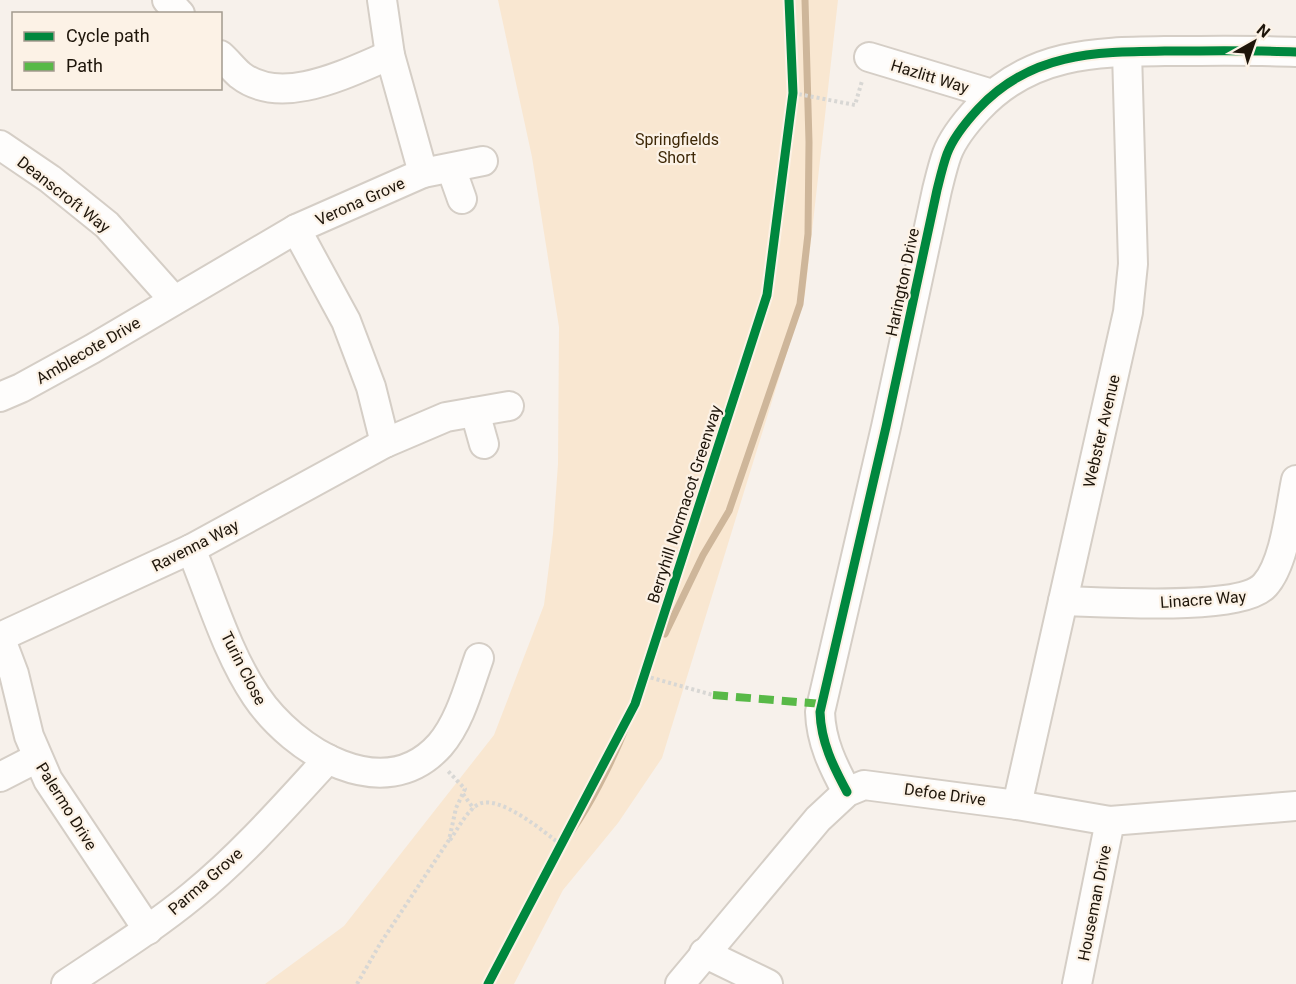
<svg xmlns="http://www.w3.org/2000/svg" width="1296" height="984" font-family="Roboto,sans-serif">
  <rect width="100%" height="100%" fill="#f7f1eb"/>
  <!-- green -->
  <path fill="#f9e7d1" d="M498,0H838L805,294L662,758L618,823L563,890L514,984H265L344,926L494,735L544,605L553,534L558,464L559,327L532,157Z"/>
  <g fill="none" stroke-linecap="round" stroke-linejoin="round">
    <!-- stream -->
    <g stroke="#ceb69a" stroke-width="7">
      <path d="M665,634L703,555L729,511L800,304L808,234L809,142L805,0"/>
      <path d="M554,854C590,813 624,739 641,686"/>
    </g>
    <defs>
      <g id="minor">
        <path d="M167,0L180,14"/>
        <path d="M220,55C227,61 233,69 240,75C282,108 349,72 390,55"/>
        <path d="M869,57L992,94"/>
        <path d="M0,145L50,179L107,225L174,300"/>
        <path d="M451,168L462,199"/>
        <path d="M423,173L483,161"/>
        <path d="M296,229L346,321L371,387L385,443"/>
        <path d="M0,397L21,388L92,349L296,229L423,173L390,55L382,0"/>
        <path d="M475,412L484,444"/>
        <path d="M191,549C211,597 227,653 256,696C293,751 384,808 440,745C460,722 469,686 479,658"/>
        <path d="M1063,601C1103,602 1241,612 1265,585C1285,563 1290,509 1296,480"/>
        <path d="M0,637L191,549L385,443L446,417L509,406"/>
        <path d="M0,637L14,674L29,736L48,780L148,930"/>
        <path d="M0,777L37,758"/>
        <path d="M847,792C833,766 821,742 820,712L886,427L937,190C940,178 943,165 947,154C953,138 966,122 978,109C1031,52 1095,52 1168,51C1210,51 1253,50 1296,52"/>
        <path d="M1017,805L1128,312L1133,264L1127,52"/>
        <path d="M704,953L768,984"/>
        <path d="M66,984C109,955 153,928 193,895C242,855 285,806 328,759"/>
        <path d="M680,984L818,819L847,792L864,785L1017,805L1110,821L1296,806"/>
        <path d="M1077,984L1110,821"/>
      </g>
    </defs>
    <!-- minor casing -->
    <use href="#minor" stroke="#d5cec6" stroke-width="32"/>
    <!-- path -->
    <g stroke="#d8d7d4" stroke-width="4" stroke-dasharray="3 3" stroke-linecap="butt">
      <path d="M793,93L855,105L862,81"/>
      <path d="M645,676L713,695"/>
      <path d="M463,794L474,809"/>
      <path d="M450,840C457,830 468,809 479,804C499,794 546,833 561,845"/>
      <path d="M357,984L380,944L449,840L456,808L465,789L447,770"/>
    </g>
    <!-- minor -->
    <use href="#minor" stroke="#fefdfc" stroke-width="28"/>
    <!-- quiet -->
    <path stroke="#58b947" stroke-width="8" stroke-dasharray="15 8" stroke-linecap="butt" d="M713,695L822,704"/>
    <defs>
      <g id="cycleway">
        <path d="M847,792C833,766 821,742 820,712L886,427L937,190C940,178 943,165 947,154C953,138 966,122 978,109C1031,52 1095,52 1168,51C1210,51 1253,50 1296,52"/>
        <path d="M488,984L635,704L767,295L793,93L789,0"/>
      </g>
    </defs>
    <!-- cycleway casing -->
    <use href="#cycleway" stroke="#fcf2e6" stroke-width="13"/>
    <!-- cycleway -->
    <use href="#cycleway" stroke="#00873e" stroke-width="9"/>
  </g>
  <g text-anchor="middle" stroke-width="4.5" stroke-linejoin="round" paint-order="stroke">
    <!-- street labels -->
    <g font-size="16" fill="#1e150a" stroke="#fcf2e6">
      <text transform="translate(930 76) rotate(17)" y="6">Hazlitt Way</text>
      <text transform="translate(64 194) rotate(38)" y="6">Deanscroft Way</text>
      <text transform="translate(360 201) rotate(-24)" y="6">Verona Grove</text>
      <text transform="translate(902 282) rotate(-78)" y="6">Harington Drive</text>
      <text transform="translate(88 350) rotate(-30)" y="6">Amblecote Drive</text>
      <text transform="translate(1101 431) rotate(-77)" y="6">Webster Avenue</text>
      <text transform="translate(684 504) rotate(-72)" y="6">Berryhill Normacot Greenway</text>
      <text transform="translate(195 545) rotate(-27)" y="6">Ravenna Way</text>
      <text transform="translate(1203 599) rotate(-4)" y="6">Linacre Way</text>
      <text transform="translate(244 668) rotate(63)" y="6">Turin Close</text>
      <text transform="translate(945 794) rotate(8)" y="6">Defoe Drive</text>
      <text transform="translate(67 806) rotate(58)" y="6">Palermo Drive</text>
      <text transform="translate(205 881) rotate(-41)" y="6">Parma Grove</text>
      <text transform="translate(1094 903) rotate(-79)" y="6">Houseman Drive</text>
    </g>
    <!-- park labels -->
    <g font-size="16" fill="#3e2807" stroke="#fcf2e6">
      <text x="677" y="145">Springfields<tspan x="677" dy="18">Short</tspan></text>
    </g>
  </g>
  <!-- legend -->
  <rect x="12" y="12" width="210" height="78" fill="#fcf2e6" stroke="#a39a8e" stroke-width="1.5"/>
  <rect x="24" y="32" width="30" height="9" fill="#00873e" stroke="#a39a8e" stroke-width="1.5"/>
  <text x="66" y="42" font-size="18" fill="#1e150a">Cycle path</text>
  <rect x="24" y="62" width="30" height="9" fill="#58b947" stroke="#a39a8e" stroke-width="1.5"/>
  <text x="66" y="72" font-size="18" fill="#1e150a">Path</text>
  <!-- north arrow -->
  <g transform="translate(1254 42) rotate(40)" stroke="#fcf2e6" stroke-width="4.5" paint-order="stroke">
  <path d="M0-4.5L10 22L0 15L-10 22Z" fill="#1e150a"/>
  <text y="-9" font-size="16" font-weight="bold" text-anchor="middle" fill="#1e150a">N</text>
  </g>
</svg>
